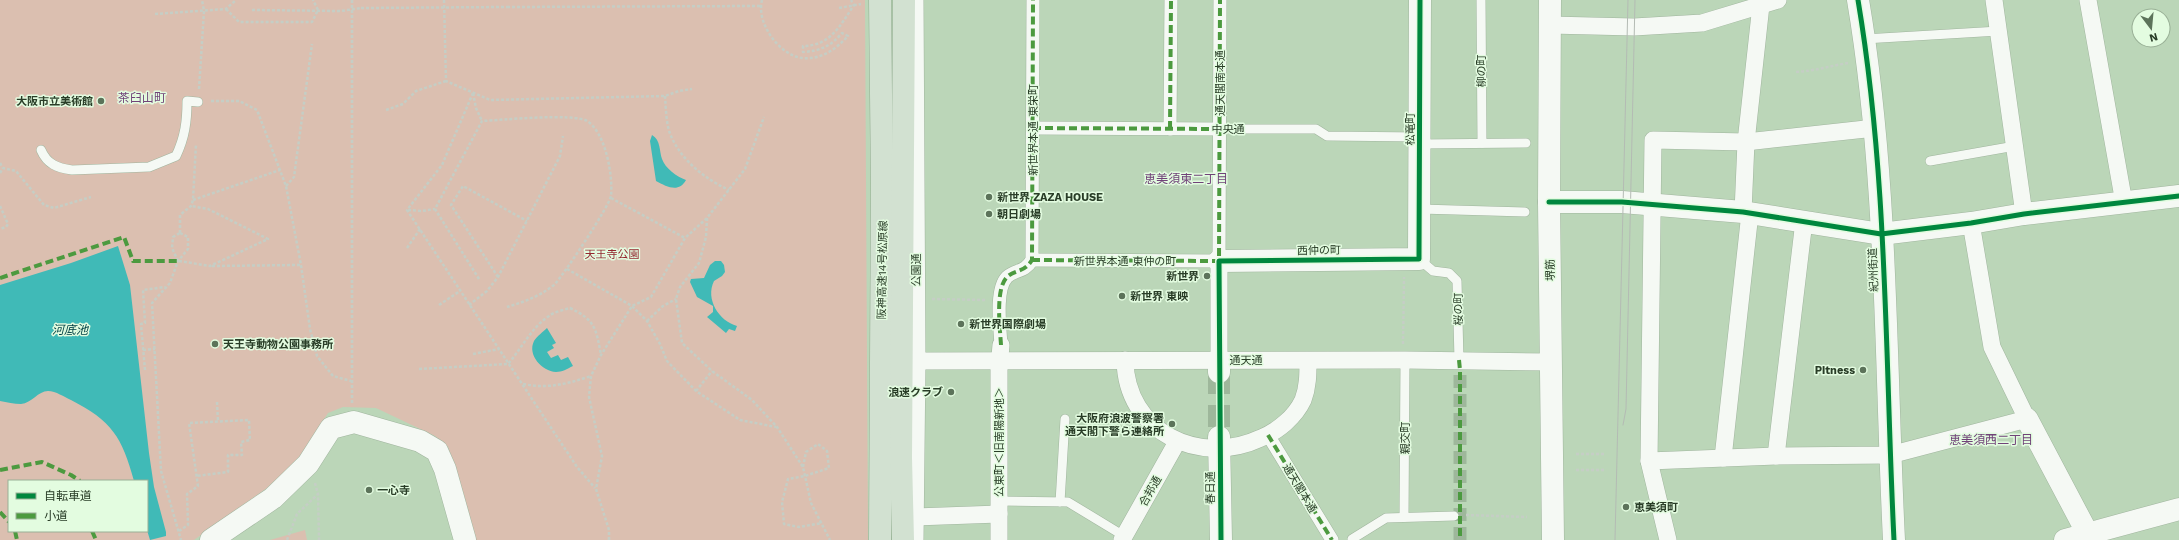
<svg xmlns="http://www.w3.org/2000/svg" width="2179" height="540" font-family="'Work Sans','Noto Sans JP',sans-serif">
  <rect width="100%" height="100%" fill="#bbd6b8"/>
  <!-- green -->
  <g fill="#dbbfb0" fill-rule="evenodd">
    <path d="M0,0H865L868,540H473L448,447L435,436L376,408L343,407L328,413L299,458L267,488L194,540H0ZM9,481H147V531H9Z"/>
    <path d="M305,530L307,540H270Z"/>
  </g>
  <!-- water -->
  <g fill="#40bab7">
    <path d="M652,135C661,140 659,151 662,159C665,168 677,177 686,180C679,193 667,187 656,181L650,141Z"/>
    <path d="M118,246L130,285L149,453L154,487L166,532V536L150,540L147,530V481H134C122,437 112,421 71,400C64,397 56,391 48,391C38,391 32,403 21,404C14,404 7,402 0,401V285L71,263Z"/>
    <path d="M715,261H721L724,265L725,272L722,276L714,281C705,299 719,321 737,326L735,331L729,329L726,333L707,317L713,312V306L697,297L690,282L691,279L704,278L710,265Z"/>
    <path d="M547,328L556,343L552,345L554,348L547,352L551,358L558,355L561,360L568,357L573,366C567,369 562,372 556,372C542,371 527,355 534,341C537,336 543,332 547,328Z"/>
  </g>
  <g fill="none" stroke-linecap="round" stroke-linejoin="round">
    <!-- pedestrian-tunnel -->
    <path stroke="#9eb79b" stroke-width="13" stroke-dasharray="13 6" stroke-linecap="butt" d="M1460,540V370"/>
    <!-- tertiary-tunnel -->
    <path stroke="#9eb79b" stroke-width="22" stroke-dasharray="22 11" stroke-linecap="butt" d="M1219,372V437"/>
    <defs>
      <g id="service">
        <path d="M1481,0L1482,143"/>
        <path d="M1864,39L1999,31"/>
        <path d="M1220,129H1316L1327,136L1420,137"/>
        <path d="M1420,144L1526,143"/>
        <path d="M41,150C47,164 57,168 72,170L149,167L176,156C185,137 187,121 187,101L198,102"/>
        <path d="M1930,161L2015,146"/>
        <path d="M1420,209L1525,212"/>
        <path d="M1419,259L1433,271L1449,273L1457,281L1459,360"/>
        <path d="M999,501L1068,502L1124,536"/>
        <path d="M1060,502L1065,419"/>
        <path d="M1404,517L1405,360"/>
        <path d="M1352,539L1386,518L1454,516"/>
      </g>
      <g id="pedestrian">
        <path d="M1033,128L1220,129"/>
        <path d="M1170,129L1171,0"/>
        <path d="M1032,260L1219,261L1220,0"/>
        <path d="M1001,345C1000,328 995,289 1007,277C1016,269 1024,273 1032,260L1033,0"/>
        <path d="M1268,435L1332,540"/>
      </g>
      <g id="minor">
        <path d="M915,0L917,361L915,540"/>
        <path d="M1994,0L2024,214"/>
        <path d="M2088,0L2124,203"/>
        <path d="M1550,25L1634,27L1702,23L1778,0"/>
        <path d="M1743,212L1746,142L1761,5"/>
        <path d="M1125,360C1126,432 1199,467 1261,438C1278,431 1295,417 1303,400C1308,387 1308,374 1308,361"/>
        <path d="M1219,360V261"/>
        <path d="M917,361L1405,360L1551,362"/>
        <path d="M1776,456L1804,221"/>
        <path d="M1723,458L1750,213"/>
        <path d="M1649,461L1776,456L1890,455L2027,419L1992,347L1971,223"/>
        <path d="M915,517L999,514"/>
        <path d="M999,540V368L1001,345"/>
        <path d="M1122,540L1177,442"/>
        <path d="M1668,540L1649,461L1653,140L1746,142L1875,128"/>
      </g>
      <g id="tertiary">
        <path d="M1550,0L1549,202L1553,540"/>
        <path d="M1858,0C1888,178 1885,360 1894,540"/>
        <path d="M1549,202H1622L1743,212L1881,234L1971,223L2024,214L2179,196"/>
        <path d="M1219,261L1419,259L1420,0"/>
        <path d="M1219,360V372"/>
        <path d="M2027,419L2091,540"/>
        <path d="M1219,437L1221,540"/>
        <path d="M211,540L273,498L308,464L331,428L354,422L420,441L437,451L445,469L465,540"/>
        <path d="M2065,540L2179,509"/>
      </g>
      <g id="motorway">
        <path d="M880,540L882,187L880,0"/>
        <path d="M903,540L901,458L904,0"/>
      </g>
    </defs>
    <!-- service casing -->
    <use href="#service" stroke="#a0b59e" stroke-width="10"/>
    <!-- pedestrian casing -->
    <use href="#pedestrian" stroke="#a0b59e" stroke-width="14"/>
    <!-- minor casing -->
    <use href="#minor" stroke="#a0b59e" stroke-width="18"/>
    <!-- tertiary casing -->
    <use href="#tertiary" stroke="#a0b59e" stroke-width="23"/>
    <!-- motorway casing -->
    <use href="#motorway" stroke="#93ad91" stroke-width="23"/>
    <!-- path -->
    <g stroke="#c5cec5" stroke-width="2.5" stroke-dasharray="3 2" stroke-linecap="butt">
      <path d="M352,0V404"/>
      <path d="M444,0L446,81L490,100L665,96L679,91L692,89"/>
      <path d="M762,0C756,23 779,55 802,58C821,60 836,49 848,36L842,33C831,46 820,51 803,52V46C830,46 840,26 854,5L851,0"/>
      <path d="M507,7L761,6"/>
      <path d="M839,8L861,4"/>
      <path d="M226,9L239,22H312L318,10L313,0"/>
      <path d="M252,10L341,11L361,8"/>
      <path d="M155,14L226,9L236,0"/>
      <path d="M1796,72C1814,71 1830,66 1848,63"/>
      <path d="M199,89L204,11L202,0"/>
      <path d="M473,93L442,165L407,210L577,467L595,488"/>
      <path d="M473,93L476,108L482,121"/>
      <path d="M665,96C666,109 666,125 671,136C682,161 705,179 729,190"/>
      <path d="M211,101H239L257,110L286,186L301,265L310,329L317,356L333,376L351,381"/>
      <path d="M386,110L403,104L416,91L446,81"/>
      <path d="M0,163L3,168L16,171L44,205L54,208L91,197"/>
      <path d="M0,173L3,168"/>
      <path d="M286,186L294,177L312,44"/>
      <path d="M611,198L685,238"/>
      <path d="M193,200L280,170"/>
      <path d="M0,206L8,224L6,227L0,229"/>
      <path d="M408,210L422,211L435,209"/>
      <path d="M707,218L706,237L699,263L680,287L676,299L682,343L712,371L752,400L777,427L803,467L811,503L830,540"/>
      <path d="M180,233L188,237V249L178,261L170,283L152,303L161,471L181,540"/>
      <path d="M180,233V215L191,206L193,200L196,144"/>
      <path d="M407,248L420,229"/>
      <path d="M178,261L172,248L173,237L180,233"/>
      <path d="M179,261L210,266L268,239L208,209L191,206"/>
      <path d="M212,266L301,265"/>
      <path d="M567,269L632,306L647,321L660,344L667,361L696,391L740,420L776,427"/>
      <path d="M498,277L451,205L463,186L527,221"/>
      <path d="M479,279L435,209L482,121C501,120 574,113 587,121C606,133 613,176 611,196C610,205 561,279 554,285C540,296 524,302 507,307"/>
      <path d="M932,299L985,300"/>
      <path d="M439,305L460,291"/>
      <path d="M469,305L487,291L498,277L560,156L563,136"/>
      <path d="M647,321L663,306L676,299"/>
      <path d="M1403,344L1404,277"/>
      <path d="M143,350L155,349"/>
      <path d="M473,354L499,349"/>
      <path d="M419,369L508,364C522,348 531,328 549,316C554,312 563,310 570,308C595,320 596,328 601,355"/>
      <path d="M145,370L141,324L145,323L143,290L165,287"/>
      <path d="M523,384C548,389 567,384 591,376"/>
      <path d="M696,391L712,371"/>
      <path d="M217,402L218,422"/>
      <path d="M1576,454H1606"/>
      <path d="M803,467L806,452L818,444L827,451L829,468L805,476L788,479L782,502L784,524L799,527L822,523"/>
      <path d="M1576,470H1606"/>
      <path d="M315,483L318,494L319,540"/>
      <path d="M1466,515L1527,517"/>
      <path d="M179,531L188,525L187,494L198,486L189,423L249,420L250,440L241,442L242,455H228V472L196,476"/>
      <path d="M287,540L297,514L317,495"/>
      <path d="M609,540V530L596,489L602,456L589,397L591,376L601,355L632,306L651,297L685,238L707,218L745,169L764,117"/>
    </g>
    <!-- service -->
    <use href="#service" stroke="#f5f9f4" stroke-width="9"/>
    <!-- pedestrian -->
    <use href="#pedestrian" stroke="#f5f9f4" stroke-width="13"/>
    <!-- minor -->
    <use href="#minor" stroke="#f5f9f4" stroke-width="17"/>
    <!-- tertiary -->
    <use href="#tertiary" stroke="#f5f9f4" stroke-width="22"/>
    <!-- motorway -->
    <use href="#motorway" stroke="#d2e1d1" stroke-width="22"/>
    <!-- tram -->
    <g stroke="#b4bbb4" stroke-width="1">
      <path d="M1623,425L1626,409L1635,0"/>
      <path d="M1615,540L1628,0"/>
    </g>
    <!-- path-bridge -->
    <path stroke="#c5cec5" stroke-width="2.5" stroke-dasharray="3 2" stroke-linecap="butt" d="M361,8L507,7"/>
    <!-- quiet -->
    <g stroke="#4c9a3f" stroke-width="4" stroke-dasharray="8 4" stroke-linecap="butt">
      <path d="M1033,128L1220,129"/>
      <path d="M1170,129L1171,0"/>
      <path d="M1032,260L1219,261L1220,0"/>
      <path d="M0,278L124,237L133,261H178"/>
      <path d="M1001,345C1000,328 995,289 1007,277C1016,269 1024,273 1032,260L1033,0"/>
      <path d="M1459,360L1460,370V540"/>
      <path d="M1268,435L1332,540"/>
      <path d="M0,470L42,462L71,475L80,481"/>
      <path d="M0,512L9,522"/>
      <path d="M15,531L17,540"/>
      <path d="M92,531L96,540"/>
    </g>
    <defs>
      <g id="cycleway">
        <path d="M1858,0C1888,178 1885,360 1894,540"/>
        <path d="M1549,202H1622L1743,212L1881,234L1971,223L2024,214L2179,196"/>
        <path d="M1221,540L1219,261L1419,259L1420,0"/>
      </g>
    </defs>
    <!-- cycleway casing -->
    <use href="#cycleway" stroke="#e3fce0" stroke-width="8"/>
    <!-- cycleway -->
    <use href="#cycleway" stroke="#00873e" stroke-width="5"/>
  </g>
  <!-- markers -->
  <g fill="#5c735a" stroke="#e3fce0" stroke-width="1.5">
    <circle cx="101" cy="101" r="4"/>
    <circle cx="989" cy="197" r="4"/>
    <circle cx="989" cy="214" r="4"/>
    <circle cx="1207" cy="276" r="4"/>
    <circle cx="1122" cy="296" r="4"/>
    <circle cx="961" cy="324" r="4"/>
    <circle cx="215" cy="344" r="4"/>
    <circle cx="1863" cy="370" r="4"/>
    <circle cx="951" cy="392" r="4"/>
    <circle cx="1172" cy="424" r="4"/>
    <circle cx="369" cy="490" r="4"/>
    <circle cx="1626" cy="507" r="4"/>
  </g>
  <g text-anchor="middle" stroke-width="3" stroke-linejoin="round" paint-order="stroke">
    <!-- street labels -->
    <g font-size="11" fill="#293d27" stroke="#e3fce0">
      <text transform="translate(1481 71) rotate(-90)" y="4">柳の町</text>
      <text transform="translate(1220 83) rotate(-90)" y="4">通天閣南本通</text>
      <text x="1228" y="133">中央通</text>
      <text transform="translate(1410 129) rotate(-90)" y="4">松竜町</text>
      <text transform="translate(1033 130) rotate(-90)" y="4">新世界本通 東栄町</text>
      <text transform="translate(1319 250) rotate(-1)" y="4">西仲の町</text>
      <text x="1125" y="265">新世界本通 東仲の町</text>
      <text transform="translate(882 270) rotate(-89)" y="4">阪神高速14号松原線</text>
      <text transform="translate(916 270) rotate(-90)" y="4">公園通</text>
      <text transform="translate(1550 270) rotate(-91)" y="4">堺筋</text>
      <text transform="translate(1873 270) rotate(-92)" y="4">紀州街道</text>
      <text transform="translate(1458 309) rotate(-91)" y="4">桜の町</text>
      <text x="1246" y="364">通天通</text>
      <text transform="translate(1405 438) rotate(-90)" y="4">親交町</text>
      <text transform="translate(999 442) rotate(-90)" y="4">公東町＜旧南陽新地＞</text>
      <text transform="translate(1210 488) rotate(-90)" y="4">春日通</text>
      <text transform="translate(1300 488) rotate(59)" y="4">通天閣本通</text>
      <text transform="translate(1150 491) rotate(-61)" y="4">合邦通</text>
    </g>
    <!-- poi labels -->
    <g font-size="11" font-weight="bold" fill="#293d27" stroke="#e3fce0" text-anchor="start">
      <text x="93" y="105" text-anchor="end">大阪市立美術館</text>
      <text x="997" y="201">新世界 ZAZA HOUSE</text>
      <text x="997" y="218">朝日劇場</text>
      <text x="1199" y="280" text-anchor="end">新世界</text>
      <text x="1130" y="300">新世界 東映</text>
      <text x="969" y="328">新世界国際劇場</text>
      <text x="223" y="348">天王寺動物公園事務所</text>
      <text x="1855" y="374" text-anchor="end">Pitness</text>
      <text x="943" y="396" text-anchor="end">浪速クラブ</text>
      <text x="1164" y="422" text-anchor="end">大阪府浪波警察署<tspan x="1164" dy="13">通天閣下警ら連絡所</tspan></text>
      <text x="377" y="494">一心寺</text>
      <text x="1634" y="511">恵美須町</text>
    </g>
    <!-- park labels -->
    <g font-size="11" fill="#94272e" stroke="#e3fce0">
      <text x="612" y="258">天王寺公園</text>
    </g>
    <!-- neighbourhood labels -->
    <g font-size="12" fill="#704278" stroke="#e3fce0">
      <text x="142" y="102">茶臼山町</text>
      <text x="1186" y="183">恵美須東二丁目</text>
      <text x="1991" y="444">恵美須西二丁目</text>
    </g>
    <!-- water labels -->
    <g font-size="12" font-style="italic" fill="#014145" stroke="#e3fce0">
      <text x="70" y="334">河底池</text>
    </g>
  </g>
  <!-- legend -->
  <rect x="8" y="480" width="140" height="52" fill="#e3fce0" stroke="#99b096"/>
  <rect x="16" y="493" width="20" height="6" fill="#00873e" stroke="#99b096"/>
  <text x="44" y="500" font-size="12" fill="#293d27">自転車道</text>
  <rect x="16" y="513" width="20" height="6" fill="#4c9a3f" stroke="#99b096"/>
  <text x="44" y="520" font-size="12" fill="#293d27">小道</text>
  <!-- north arrow -->
  <g transform="translate(2151 28) rotate(164)"><circle r="19" fill="#e3fce0" stroke="#99b096"/>
  <path d="M0-3L7 15L0 10L-7 15Z" fill="#5c735a"/>
  <text y="-6" font-size="11" font-weight="bold" text-anchor="middle" fill="#293d27">N</text>
  </g>
</svg>
